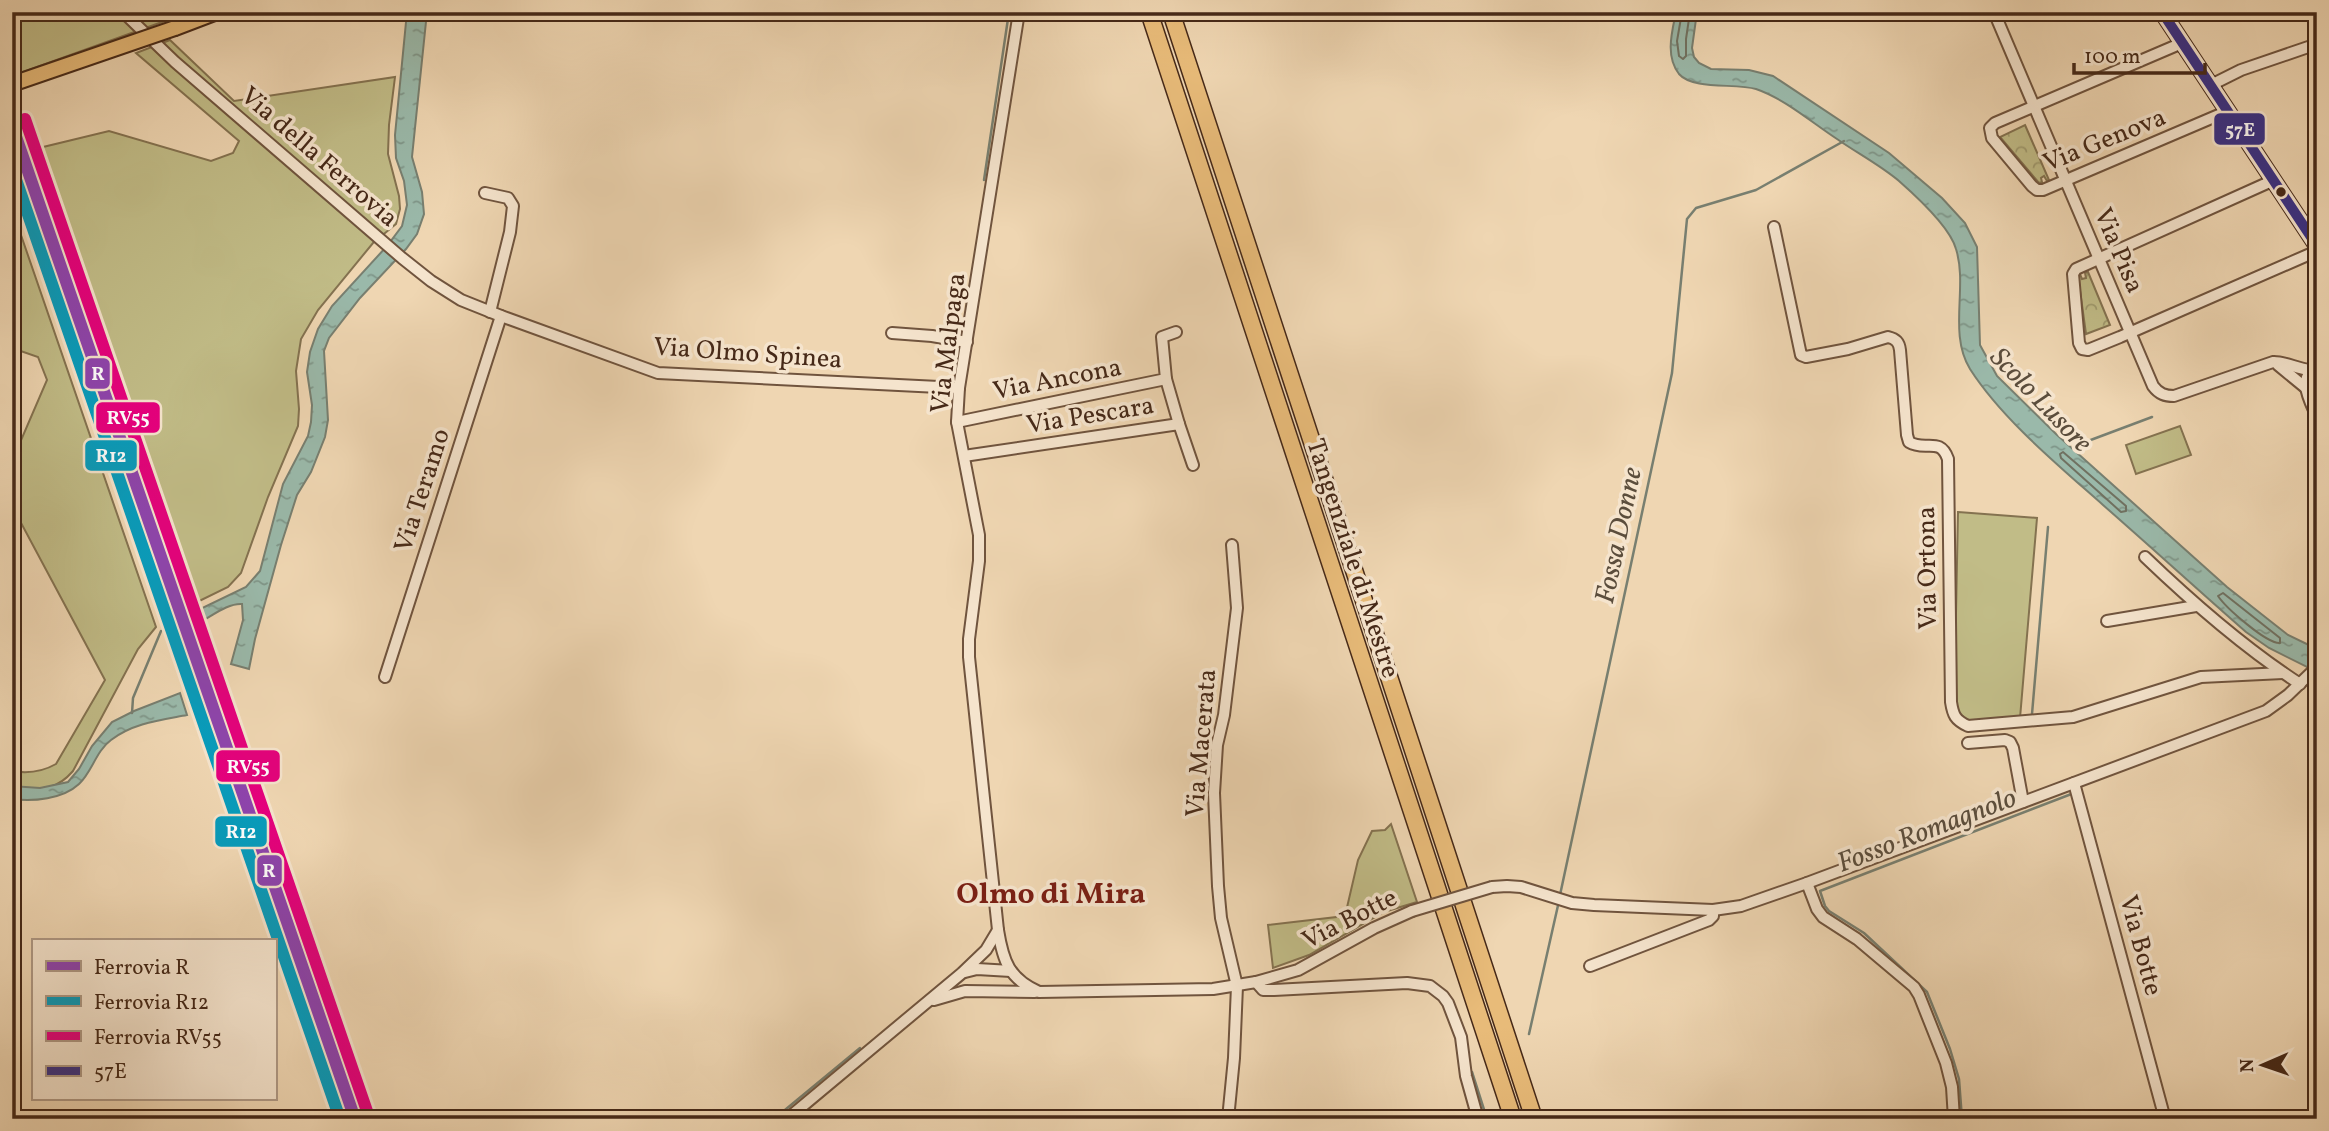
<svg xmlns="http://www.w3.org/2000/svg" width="2329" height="1131" font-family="Vollkorn,serif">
  <defs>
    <pattern id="park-crowns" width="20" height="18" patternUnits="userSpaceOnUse" patternTransform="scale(1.75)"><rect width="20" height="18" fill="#c1bc87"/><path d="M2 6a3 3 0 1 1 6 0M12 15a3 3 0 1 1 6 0" fill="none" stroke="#9f996d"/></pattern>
    <pattern id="water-ripples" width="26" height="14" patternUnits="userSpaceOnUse" patternTransform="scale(1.75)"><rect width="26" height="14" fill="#9ab9aa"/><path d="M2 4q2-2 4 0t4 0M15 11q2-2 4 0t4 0" fill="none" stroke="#7f9689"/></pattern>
  </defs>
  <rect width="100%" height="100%" fill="#efd6b2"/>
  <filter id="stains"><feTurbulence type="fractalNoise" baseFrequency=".00286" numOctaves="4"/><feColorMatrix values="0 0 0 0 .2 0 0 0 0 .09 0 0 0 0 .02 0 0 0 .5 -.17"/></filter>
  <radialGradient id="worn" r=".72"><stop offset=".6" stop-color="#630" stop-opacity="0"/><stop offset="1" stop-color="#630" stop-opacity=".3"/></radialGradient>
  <!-- grass -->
  <g fill="#c1bc87" stroke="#847250" stroke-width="2">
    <path d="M12,12H190L12,76Z"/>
    <path d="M170,40L234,101L395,77L389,125L388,154L399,196L400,209L396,224L373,243L318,310L301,339L296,371L299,409L298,426L268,497L241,573L228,587L187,607L31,153L39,148L109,131L211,161L233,153L239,141L136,53Z"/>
    <path d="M12,209L156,627L138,649L73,771C54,793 39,788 12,788V771C29,774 42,772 56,764L105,680L12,506V453L19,445L47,380L38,357L12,348Z"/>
    <path d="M2180,426L2191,455L2136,474L2126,445Z"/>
    <path d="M1958,512L2037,518L2020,718L1957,722L1954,713Z"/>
    <path d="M1391,824L1417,902L1384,912L1309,955L1273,968L1268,925L1345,916L1358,860L1372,831L1385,830Z"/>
  </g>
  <!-- park -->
  <g fill="url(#park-crowns)" stroke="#847250" stroke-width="2">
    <path d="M2025,125L2049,180L2047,181L2044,176L2041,178L2042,182L2039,183L2000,137Z"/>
    <path d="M2088,272L2110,325L2086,334L2078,276L2080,274L2082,279L2086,278L2085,273Z"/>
  </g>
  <!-- water -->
  <g fill="url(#water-ripples)" stroke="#787f70" stroke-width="2">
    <path d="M407,12H427L412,157L422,192L424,214L417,234L406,249L360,298L329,338L324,351L328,420L325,437L311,472L297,495L281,545L255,639L249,669L231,664L243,620L242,604C227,603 211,617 198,623L194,612L246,587L260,571L283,484L308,436L311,422L312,405L307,372L310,352L318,329L332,306L387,246L402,226L407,205L404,181L396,158L395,135Z"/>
    <path d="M1676,12H1697L1692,48L1694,57L1699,63L1711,69L1749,70L1773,76L1889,153L1942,198L1965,223L1977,247L1980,345L1997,376L2056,434L2227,587L2288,635L2317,649V672L2269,648L2246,632C2198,590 2151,547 2103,505C2059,466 2002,419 1970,369C1948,333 1968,287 1956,249C1950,227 1916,196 1899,181C1880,165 1857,153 1837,139C1811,122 1785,99 1756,89C1735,83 1693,90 1679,74C1665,56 1672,32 1676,12Z"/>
    <path d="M180,693L187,715C161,720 133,723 111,740C96,751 92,772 79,784C63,799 33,802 12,799V786L40,788L68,782L79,769L92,746L112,722L134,711Z"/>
  </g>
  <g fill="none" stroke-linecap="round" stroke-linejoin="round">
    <!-- shore -->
    <g stroke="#707161" stroke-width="2">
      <path d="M1682,12L1677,41L1679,56L1683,59L1686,56V39L1690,12"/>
      <path d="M2063,452L2126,506V511L2121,512L2061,458L2060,454Z"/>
      <path d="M2223,593L2280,638V643C2267,644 2226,608 2218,596Z"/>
    </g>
    <!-- stream -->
    <g stroke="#787f70" stroke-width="2.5">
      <path d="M984,180L1009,12"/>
      <path d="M2088,441L2152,417"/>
      <path d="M132,713L133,698L161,631"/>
      <path d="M2032,714L2048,527"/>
      <path d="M1560,895L1672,373L1687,219L1696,208L1756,190L1844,141"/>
      <path d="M1529,1034L1559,901"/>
      <path d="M1472,1072L1487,1119"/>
      <path d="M774,1119L860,1048"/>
      <path d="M1962,1119L1959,1079L1950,1049L1927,992L1864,933L1829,911L1825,906L1820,891L2074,793"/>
    </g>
    <defs>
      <g id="minor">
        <path d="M123,12L175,62L402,258L431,281L461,300L501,316L658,373L959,388"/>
        <path d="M1019,12L959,388L957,422L979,535V561L969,639V657L998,930C1003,961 1009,979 1039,992L1213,989L1256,982L1298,970L1374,928L1412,911"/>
        <path d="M1994,12L2153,386C2159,394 2165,396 2174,396L2273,362C2283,361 2298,369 2310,370"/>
        <path d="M2182,43L1995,123L1990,128L1992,138L2032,186L2037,190H2043L2228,111"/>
        <path d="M2211,85L2241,70L2317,44"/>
        <path d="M2274,180L2076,269L2073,274L2079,343L2082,349L2088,350L2120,337L2317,251"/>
        <path d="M485,193L508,198L513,206L510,232L490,312"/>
        <path d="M2304,226L2317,220"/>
        <path d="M1774,227L1801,355L1806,357L1848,349L1888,337C1896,339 1899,342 1900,350L1907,435L1909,442C1925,452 1940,436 1948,459L1951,702C1953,715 1955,720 1968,726L2073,717L2201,677L2283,673"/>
        <path d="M892,333L932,336L967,342"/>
        <path d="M2278,365L2306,388"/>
        <path d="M2317,366C2296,379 2310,400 2317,417"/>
        <path d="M1166,379L1179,424"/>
        <path d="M957,422L1166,379L1162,337L1176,332"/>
        <path d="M964,456L1179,424L1193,465"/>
        <path d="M2145,557C2193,603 2243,647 2300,684"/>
        <path d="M2107,621L2196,606"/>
        <path d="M385,677L501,316"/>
        <path d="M1968,743L2005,740L2010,742L2013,748L2023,802"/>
        <path d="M2074,783L2165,1119"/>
        <path d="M1807,883L1817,909L1823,917L1857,939L1914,987L1919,995L1946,1063L1952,1087L1954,1119"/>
        <path d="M1492,887L1507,886L1521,887L1572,903L1594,905L1713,910L1741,906L1807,883L2266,711L2288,695L2317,667"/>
        <path d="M1590,966L1709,920L1713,916V910"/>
        <path d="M965,972L977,969L1011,971"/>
        <path d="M1256,982L1263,990H1274L1407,983L1430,986L1443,996L1448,1003L1461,1037L1466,1076L1478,1119"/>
        <path d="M934,1000L965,991L1035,992"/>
        <path d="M787,1119L962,973L986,950L998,930"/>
        <path d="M1228,1119L1234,1058L1237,986L1221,918L1218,886L1214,793L1217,745L1224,715L1237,608L1232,545"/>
      </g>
      <g id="major">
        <path d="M2162,12L2317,246"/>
        <path d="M175,28L217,12"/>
      </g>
      <g id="highway">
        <path d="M1149,12L1513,1119"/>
        <path d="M1171,12L1534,1119"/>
      </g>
    </defs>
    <!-- minor casing -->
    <use href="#minor" stroke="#70543e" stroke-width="14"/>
    <!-- major casing -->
    <use href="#major" stroke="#462918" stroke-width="18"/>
    <!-- highway casing -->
    <use href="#highway" stroke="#462918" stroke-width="19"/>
    <!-- minor -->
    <use href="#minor" stroke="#f5e4cd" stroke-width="10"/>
    <!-- major -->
    <use href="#major" stroke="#e8bb79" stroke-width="14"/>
    <!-- highway -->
    <use href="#highway" stroke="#e8bb79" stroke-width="16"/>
    <defs>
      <path id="minor-bridge" d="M1412,911L1492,887"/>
      <path id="major-bridge" d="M12,84L175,28"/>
    </defs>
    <!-- minor-bridge casing -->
    <use href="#minor-bridge" stroke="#70543e" stroke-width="14" stroke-linecap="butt"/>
    <!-- major-bridge casing -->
    <use href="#major-bridge" stroke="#462918" stroke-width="18" stroke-linecap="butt"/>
    <!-- minor-bridge -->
    <use href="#minor-bridge" stroke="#f5e4cd" stroke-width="10"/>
    <!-- major-bridge -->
    <use href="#major-bridge" stroke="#e8bb79" stroke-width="14"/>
    <defs>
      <path id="bus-1" d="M2162,12L2317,246"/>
    </defs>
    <!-- bus-1 casing -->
    <use href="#bus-1" stroke="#f5e4cd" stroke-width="16"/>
    <!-- bus-1 -->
    <use href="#bus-1" stroke="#393185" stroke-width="10"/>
    <defs>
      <path id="rail-1" d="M12,125L355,1119"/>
      <path id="rail-2" d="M12,168L340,1119"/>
      <path id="rail-3" d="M25,119L368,1114"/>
    </defs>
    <!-- rail-1 casing -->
    <use href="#rail-1" stroke="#f5e4cd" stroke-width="18"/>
    <!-- rail-2 casing -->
    <use href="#rail-2" stroke="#f5e4cd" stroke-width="18"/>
    <!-- rail-3 casing -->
    <use href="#rail-3" stroke="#f5e4cd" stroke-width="18"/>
    <!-- rail-1 -->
    <use href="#rail-1" stroke="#8e44ad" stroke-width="12"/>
    <!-- rail-2 -->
    <use href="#rail-2" stroke="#079cbc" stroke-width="12"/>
    <!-- rail-3 -->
    <use href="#rail-3" stroke="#e5007d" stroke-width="12"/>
  </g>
  <!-- markers -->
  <circle fill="#462918" stroke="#f5e4cd" stroke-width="2.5" cx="2281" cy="192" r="6"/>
  <g text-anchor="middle" stroke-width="7" stroke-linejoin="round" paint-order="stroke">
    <!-- street labels -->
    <g font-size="26" fill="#462918" stroke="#f5e4cd">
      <text transform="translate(2104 139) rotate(-22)" y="9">Via Genova</text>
      <text transform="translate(320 156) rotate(41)" y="9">Via della Ferrovia</text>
      <text transform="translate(2120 250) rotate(67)" y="9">Via Pisa</text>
      <text transform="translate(947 343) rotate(-83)" y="9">Via Malpaga</text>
      <text transform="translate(748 352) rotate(4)" y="9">Via Olmo Spinea</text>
      <text transform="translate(1057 378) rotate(-11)" y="9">Via Ancona</text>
      <text transform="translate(1090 414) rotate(-9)" y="9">Via Pescara</text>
      <text transform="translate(421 490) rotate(-72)" y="9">Via Teramo</text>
      <text transform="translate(1354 558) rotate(72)" y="9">Tangenziale di Mestre</text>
      <text transform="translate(1926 568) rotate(-91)" y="9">Via Ortona</text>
      <text transform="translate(1200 743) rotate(-85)" y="9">Via Macerata</text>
      <text transform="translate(1349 918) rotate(-27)" y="9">Via Botte</text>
      <text transform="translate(2142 945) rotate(75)" y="9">Via Botte</text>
    </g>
    <!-- water labels -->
    <g font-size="28" font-style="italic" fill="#5b4d3c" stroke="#f5e4cd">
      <text transform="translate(2042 399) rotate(46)" y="10">Scolo Lusore</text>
      <text transform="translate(1617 535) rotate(-78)" y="10">Fossa Donne</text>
      <text transform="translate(1926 829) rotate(-21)" y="10">Fosso Romagnolo</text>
    </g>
    <!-- quarter labels -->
    <g font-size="30" font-weight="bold" fill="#7a1f14" stroke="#f5e4cd">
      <text x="1051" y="903">Olmo di Mira</text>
    </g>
  </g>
  <g stroke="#f5e4cd" stroke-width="2.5">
    <rect x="2213" y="112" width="53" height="34" rx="7" fill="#393185"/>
    <rect x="84" y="357" width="27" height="33" rx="7" fill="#8e44ad"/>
    <rect x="95" y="401" width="66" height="33" rx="7" fill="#e5007d"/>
    <rect x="84" y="439" width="54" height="33" rx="7" fill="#079cbc"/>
    <rect x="215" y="749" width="66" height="34" rx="7" fill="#e5007d"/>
    <rect x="214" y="815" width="54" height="33" rx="7" fill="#079cbc"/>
    <rect x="256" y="854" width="27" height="33" rx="7" fill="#8e44ad"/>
  </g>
  <g font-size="19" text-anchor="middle" font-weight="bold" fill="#fff">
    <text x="2240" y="136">57E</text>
    <text x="98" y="380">R</text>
    <text x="128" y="424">RV55</text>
    <text x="111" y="462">R12</text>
    <text x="248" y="773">RV55</text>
    <text x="241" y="838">R12</text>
    <text x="269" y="877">R</text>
  </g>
  <!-- margin -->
  <rect width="2329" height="1131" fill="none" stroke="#efd6b2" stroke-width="42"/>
  <rect x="14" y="14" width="2301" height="1103" fill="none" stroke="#462918" stroke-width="3.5"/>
  <rect x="21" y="21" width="2287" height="1089" fill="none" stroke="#462918" stroke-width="2"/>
  <!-- legend -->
  <rect x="32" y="939" width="245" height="161" fill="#f5e4cd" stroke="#af9985" stroke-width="2"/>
  <rect x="46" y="961" width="35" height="10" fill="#8e44ad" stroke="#af9985" stroke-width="2"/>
  <text x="94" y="974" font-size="21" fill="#462918">Ferrovia R</text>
  <rect x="46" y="996" width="35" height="10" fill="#079cbc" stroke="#af9985" stroke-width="2"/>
  <text x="94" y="1009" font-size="21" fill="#462918">Ferrovia R12</text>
  <rect x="46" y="1031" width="35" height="10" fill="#e5007d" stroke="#af9985" stroke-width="2"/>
  <text x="94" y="1044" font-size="21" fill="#462918">Ferrovia RV55</text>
  <rect x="46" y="1066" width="35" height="10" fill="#393185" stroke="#af9985" stroke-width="2"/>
  <text x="94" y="1078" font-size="21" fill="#462918">57E</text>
  <!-- north arrow -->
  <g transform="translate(2263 1065) rotate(268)" stroke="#f5e4cd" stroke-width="5" paint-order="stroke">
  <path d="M0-5L12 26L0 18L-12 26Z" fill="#462918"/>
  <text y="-10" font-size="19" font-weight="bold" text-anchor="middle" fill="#462918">N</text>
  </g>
  <!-- scale -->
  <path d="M2074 63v10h131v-10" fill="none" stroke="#462918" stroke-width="3.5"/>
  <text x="2084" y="63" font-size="21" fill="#462918" stroke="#f5e4cd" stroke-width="5" paint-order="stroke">100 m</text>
  <rect width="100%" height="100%" filter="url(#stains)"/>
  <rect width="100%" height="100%" fill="url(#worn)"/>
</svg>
